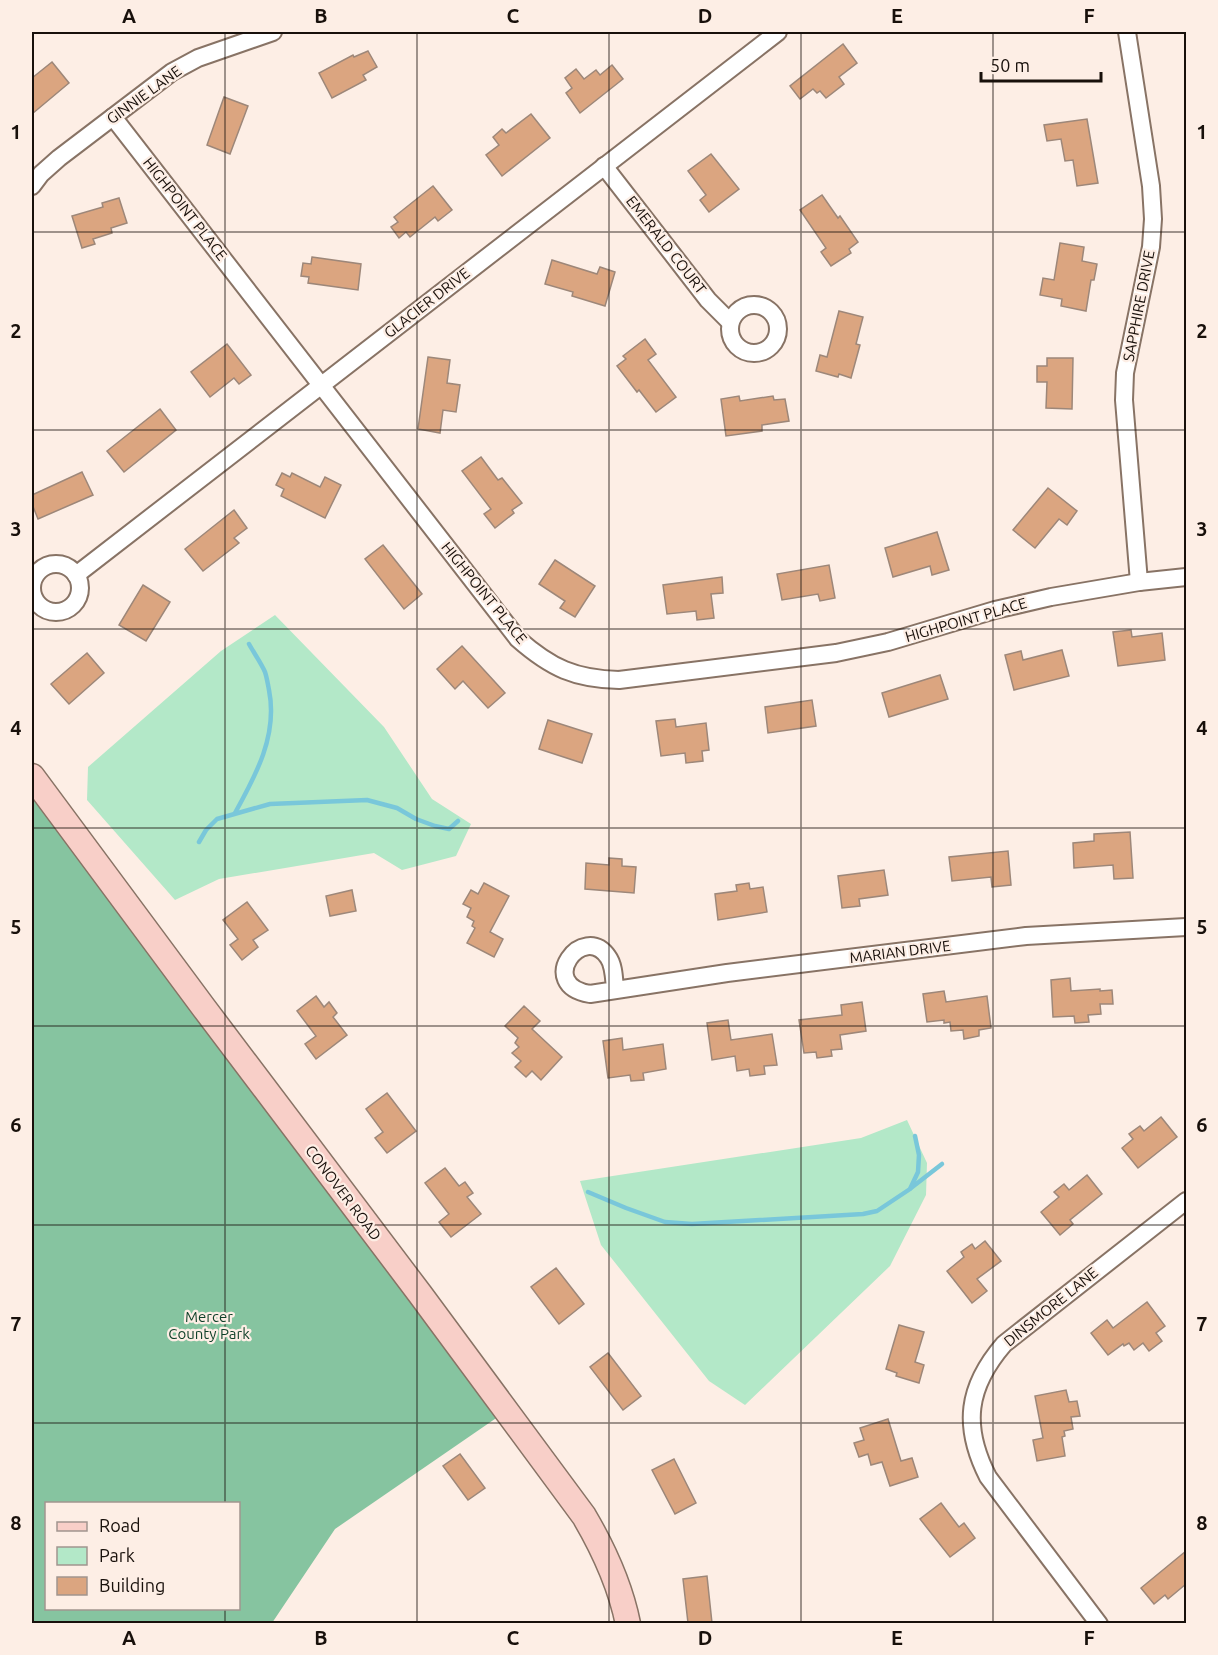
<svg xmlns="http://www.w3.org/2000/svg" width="1218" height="1655" font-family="Ubuntu,sans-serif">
  <rect width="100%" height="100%" fill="#fdeee5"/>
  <!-- green -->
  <g fill="#b3e8c8">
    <path d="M275,615L384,727L432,799L471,824L456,856L402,870L374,853L219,879L175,900L87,800L88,767L221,651Z"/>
    <path d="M907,1120L927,1163L926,1195L890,1266L745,1405L709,1381L601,1245L580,1181L861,1138Z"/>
  </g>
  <!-- forest -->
  <path fill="#86c4a0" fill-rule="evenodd" d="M32,779L505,1412L335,1529L272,1623H32ZM46,1504H238V1608H46Z"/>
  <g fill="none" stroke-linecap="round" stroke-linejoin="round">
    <!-- stream -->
    <g stroke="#79c7da" stroke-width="4.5">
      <path d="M235,813C256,775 278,735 269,690C268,685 267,678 265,672C261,663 254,653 249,644"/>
      <path d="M199,842L206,830L217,819L270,804L367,800L397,808L416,819L435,826L449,829L458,821"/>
      <path d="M911,1188L942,1164"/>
      <path d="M588,1192L626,1208L665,1222L692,1224L863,1214L877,1211L910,1189L918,1172L919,1155L915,1136"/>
    </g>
  </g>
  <!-- building -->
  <g fill="#dba580" stroke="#9d8779" stroke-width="1.5">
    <path d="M843,44L857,63L839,77L844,84L826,98L820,91L817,93L813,89L800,99L790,86Z"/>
    <path d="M368,51L377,67L363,75L366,80L332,98L319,73L353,55L354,57Z"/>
    <path d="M52,62L69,83L32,114V78Z"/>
    <path d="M612,65L623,79L580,113L566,93L572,88L565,78L576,69L584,79L596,70L600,75Z"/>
    <path d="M224,97L248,106L230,154L207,145Z"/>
    <path d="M531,114L550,138L502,176L486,155L499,145L493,137L502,129L506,133Z"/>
    <path d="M1087,119L1098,183L1077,186L1073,160L1065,161L1061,139L1047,141L1044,125Z"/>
    <path d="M711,154L739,189L709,212L700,200L706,195L688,171Z"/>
    <path d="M433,186L452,210L438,221L435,217L410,237L406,232L399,238L391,227L398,222L394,217Z"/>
    <path d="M822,195L838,218L840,216L858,242L849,249L851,253L831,266L821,252L826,248L800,210Z"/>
    <path d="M119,198L127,223L111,228L112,233L93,239L95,244L82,248L72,216L103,207L102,203Z"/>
    <path d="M1060,243L1084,247L1082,261L1097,264L1094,280H1091L1086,311L1061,306L1062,299L1040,295L1043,278L1054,280Z"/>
    <path d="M312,257L361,264L358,290L308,283L309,277L301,276L303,263L311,264Z"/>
    <path d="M552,260L597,274L600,267L615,272L605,306L572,296L573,292L545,284Z"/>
    <path d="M839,311L863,317L856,344L860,345L851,378L839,374L838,377L816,371L820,355L827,357Z"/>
    <path d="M645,339L656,354L648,360L676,397L656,412L639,390L637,392L617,366L626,359L623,356Z"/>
    <path d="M227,344L251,375L239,384L234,378L210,397L191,372Z"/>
    <path d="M428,357L450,360L447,383L460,385L456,412L443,410L440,433L418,429Z"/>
    <path d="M1047,358H1073L1072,409L1046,408L1047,382H1037V366H1047Z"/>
    <path d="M739,396L740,401L773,396L774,400L785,399L789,421L762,425V431L726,436L721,399Z"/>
    <path d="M160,409L176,430L124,472L107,451Z"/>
    <path d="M481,457L498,480L502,478L522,503L512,510L514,513L495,528L484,514L491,509L462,471Z"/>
    <path d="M82,472L93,495L38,519L32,504V495Z"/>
    <path d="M282,473L290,477L292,473L320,487L325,477L341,485L325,518L281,496L284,489L276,485Z"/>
    <path d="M1048,488L1077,511L1067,525L1059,519L1035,548L1013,530Z"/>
    <path d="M234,510L247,528L234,538L239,543L203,571L185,549Z"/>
    <path d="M937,532L949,570L932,575L930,566L893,577L885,548Z"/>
    <path d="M383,545L422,594L404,609L365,559Z"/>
    <path d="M555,560L595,586L575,617L560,608L565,601L539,584Z"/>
    <path d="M829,565L835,598L820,601L818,594L782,600L777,574Z"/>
    <path d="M722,577L723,593L711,594L714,618L697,620L696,611L667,614L663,585Z"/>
    <path d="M143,585L170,602L146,641L119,625Z"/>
    <path d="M1131,630L1132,637L1162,633L1165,660L1118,666L1113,632Z"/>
    <path d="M462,646L505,693L488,708L463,681L455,689L437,669Z"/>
    <path d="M1062,650L1069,676L1014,690L1005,655L1021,651L1023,660Z"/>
    <path d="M87,653L104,673L69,704L51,684Z"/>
    <path d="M940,675L948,699L889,717L882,693Z"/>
    <path d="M812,700L816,726L768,733L765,707Z"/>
    <path d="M675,719L676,727L706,723L709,750L702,751L703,761L686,763L685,753L661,756L656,721Z"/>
    <path d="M548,720L592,734L582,763L539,749Z"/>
    <path d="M1130,832L1133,878L1114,879L1113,865L1074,868L1073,843L1094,841V834Z"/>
    <path d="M1008,851L1011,885L992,887L991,877L952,881L949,857Z"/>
    <path d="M609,858L622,859V866L636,867L634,893L585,889L586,863L609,865Z"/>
    <path d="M884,870L888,895L859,899L860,906L842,908L838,876Z"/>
    <path d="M484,883L509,896L490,932L503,939L494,957L467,943L475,928L472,926L474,921L467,917L471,908L463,904L471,890L478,894Z"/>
    <path d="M749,883L750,889L763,887L767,912L718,920L715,894L737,891L736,885Z"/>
    <path d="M352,890L356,911L330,916L326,896Z"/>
    <path d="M247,902L268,930L253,940L258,947L242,960L230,945L238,939L223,920Z"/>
    <path d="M1070,978L1071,991L1100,989V991L1112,990L1113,1004H1100L1101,1014L1088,1015L1089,1022L1075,1023L1074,1016L1053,1017L1051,980Z"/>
    <path d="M944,991L946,1002L987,996L991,1028L979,1030V1036L964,1039L963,1030L951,1031L950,1022L944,1023V1020L927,1022L923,994Z"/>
    <path d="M316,996L324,1007L329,1002L337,1013L333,1017L347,1035L316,1059L305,1044L316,1036L297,1011Z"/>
    <path d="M862,1002L866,1031L840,1035L842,1049L831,1050L832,1056L817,1058L816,1052L804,1053L799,1020L842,1015L841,1005Z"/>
    <path d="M524,1006L540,1021L532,1029L562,1057L541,1080L532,1071L526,1077L515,1067L521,1061L512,1053L519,1047L515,1043L518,1038L505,1026Z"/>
    <path d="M728,1020L731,1040L772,1034L777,1065L764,1066L765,1074L750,1076L749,1069L737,1071L735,1056L712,1060L707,1023Z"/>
    <path d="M622,1038L623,1050L663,1044L666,1069L643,1073L644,1080L631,1081L630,1075L608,1078L603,1041Z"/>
    <path d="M387,1093L416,1131L387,1153L375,1138L383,1132L366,1109Z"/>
    <path d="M1161,1117L1177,1137L1138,1168L1122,1148L1133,1139L1129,1134L1140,1126L1144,1131Z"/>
    <path d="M445,1168L459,1186L465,1182L473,1193L467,1197L481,1214L451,1237L439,1222L449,1214L425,1183Z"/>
    <path d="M1087,1175L1102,1194L1070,1220L1073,1224L1060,1235L1041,1212L1059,1197L1054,1192L1064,1184L1069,1190Z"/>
    <path d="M985,1241L1001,1261L977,1279L987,1291L972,1303L947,1271L964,1257L961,1252L972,1244L975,1249Z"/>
    <path d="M556,1268L584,1304L559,1324L531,1287Z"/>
    <path d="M1147,1302L1165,1326L1156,1333L1162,1341L1149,1351L1143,1343L1134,1350L1129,1343L1124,1346L1123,1344L1108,1355L1091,1333L1107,1320L1113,1328Z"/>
    <path d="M899,1325L924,1332L915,1362L924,1365L919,1383L896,1376L897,1373L886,1369Z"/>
    <path d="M608,1353L641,1396L623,1410L590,1367Z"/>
    <path d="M1066,1390L1069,1402L1077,1401L1080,1416L1071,1417L1073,1429L1064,1431L1065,1436L1062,1437L1065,1456L1037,1461L1033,1440L1043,1438L1035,1396Z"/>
    <path d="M888,1419L901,1461L912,1458L918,1477L890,1486L882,1462L871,1465L868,1454L859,1457L854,1443L864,1440L860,1428Z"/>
    <path d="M460,1454L485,1488L468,1500L443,1466Z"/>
    <path d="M674,1459L696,1503L675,1514L652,1470Z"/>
    <path d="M941,1503L959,1527L964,1523L975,1538L950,1557L920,1519Z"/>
    <path d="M1186,1551V1584L1168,1599L1165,1595L1154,1604L1141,1588Z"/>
    <path d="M707,1576L712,1623H688L683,1579Z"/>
  </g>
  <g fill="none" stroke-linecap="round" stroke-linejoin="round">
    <defs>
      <g id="street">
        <path d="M1127,32L1151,186L1153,219L1151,247L1125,373L1124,400L1139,582"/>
        <path d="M113,117L518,639C551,668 575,679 619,680L836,653L888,642L995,610L1051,597L1139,582L1186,577"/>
        <path d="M604,166L708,300L730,322"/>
        <path d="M32,186L41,174L59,158L172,72L198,58L273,32"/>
        <circle cx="754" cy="329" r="24"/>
        <circle cx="56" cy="588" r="24"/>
        <path d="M76,575L778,32"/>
        <path d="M615,989C614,979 614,965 608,957C583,921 535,985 590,994L727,973L1026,936L1186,927"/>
        <path d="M1099,1624L988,1477C962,1426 967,1387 1004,1344L1186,1201"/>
      </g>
      <path id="secondary" d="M32,776L204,1008L420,1294L584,1516C604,1550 620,1584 628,1624"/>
    </defs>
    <!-- street casing -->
    <use href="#street" stroke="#887365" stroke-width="20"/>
    <!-- secondary casing -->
    <use href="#secondary" stroke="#887365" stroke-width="27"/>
    <!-- street -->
    <use href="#street" stroke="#fff" stroke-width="16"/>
    <!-- secondary -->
    <use href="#secondary" stroke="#f8cfc8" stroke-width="24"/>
  </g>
  <!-- grid -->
  <path fill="none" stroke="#18100b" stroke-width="1.5" stroke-opacity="0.55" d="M225,32V1504M417,32V1624M609,32V1624M801,32V1624M993,32V1624M32,232H1186M32,430H1186M32,629H1186M32,828H1186M32,1026H1186M32,1225H1186M32,1423H1186M225,1608V1624"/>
  <g text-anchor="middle" stroke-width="4.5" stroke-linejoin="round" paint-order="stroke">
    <!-- street labels -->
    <g font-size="15" fill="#18100b" stroke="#fdeee5">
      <text transform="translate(144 95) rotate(-36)" y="5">GINNIE LANE</text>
      <text transform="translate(185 209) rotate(52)" y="5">HIGHPOINT PLACE</text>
      <text transform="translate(666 245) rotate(52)" y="5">EMERALD COURT</text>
      <text transform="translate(427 303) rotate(-38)" y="5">GLACIER DRIVE</text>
      <text transform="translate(1139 306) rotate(-79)" y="5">SAPPHIRE DRIVE</text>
      <text transform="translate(484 593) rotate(51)" y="5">HIGHPOINT PLACE</text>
      <text transform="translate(966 620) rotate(-16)" y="5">HIGHPOINT PLACE</text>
      <text transform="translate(900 952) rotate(-7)" y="5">MARIAN DRIVE</text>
      <text transform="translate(343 1193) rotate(53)" y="5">CONOVER ROAD</text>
      <text transform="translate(1051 1307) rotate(-39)" y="5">DINSMORE LANE</text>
    </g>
    <!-- park labels -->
    <g font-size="15" fill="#0d3f27" stroke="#fdeee5">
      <text x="209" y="1322">Mercer<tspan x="209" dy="17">County Park</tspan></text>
    </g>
  </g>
  <!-- border -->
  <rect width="1218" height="1655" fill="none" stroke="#fdeee5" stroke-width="66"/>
  <!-- legend -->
  <rect x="45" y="1502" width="195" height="108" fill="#fdeee5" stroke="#a1958e" stroke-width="1.5"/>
  <rect x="57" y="1522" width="30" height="9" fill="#f8cfc8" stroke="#a1958e" stroke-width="1.5"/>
  <text x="99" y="1532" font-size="18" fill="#18100b">Road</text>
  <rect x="57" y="1547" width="30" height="18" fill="#b3e8c8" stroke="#a1958e" stroke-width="1.5"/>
  <text x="99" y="1562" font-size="18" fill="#18100b">Park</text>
  <rect x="57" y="1577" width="30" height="18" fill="#dba580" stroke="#a1958e" stroke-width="1.5"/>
  <text x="99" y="1592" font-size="18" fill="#18100b">Building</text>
  <!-- scale -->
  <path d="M981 72v9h120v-9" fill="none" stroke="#18100b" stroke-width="3"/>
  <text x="990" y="72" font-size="18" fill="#18100b" stroke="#fdeee5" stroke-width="4.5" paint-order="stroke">50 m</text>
  <rect x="33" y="33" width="1152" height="1589" fill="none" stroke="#18100b" stroke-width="2"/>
  <g font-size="20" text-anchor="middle" font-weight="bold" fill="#18100b">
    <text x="129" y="23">A</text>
    <text x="321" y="23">B</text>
    <text x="513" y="23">C</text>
    <text x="705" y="23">D</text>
    <text x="897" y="23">E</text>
    <text x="1089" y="23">F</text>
    <text x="16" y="139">1</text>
    <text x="1202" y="139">1</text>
    <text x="16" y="338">2</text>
    <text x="1202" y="338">2</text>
    <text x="16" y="536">3</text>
    <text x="1202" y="536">3</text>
    <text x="16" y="735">4</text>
    <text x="1202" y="735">4</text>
    <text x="16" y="934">5</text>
    <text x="1202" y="934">5</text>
    <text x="16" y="1132">6</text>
    <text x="1202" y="1132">6</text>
    <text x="16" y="1331">7</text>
    <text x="1202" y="1331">7</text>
    <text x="16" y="1530">8</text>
    <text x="1202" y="1530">8</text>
    <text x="129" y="1645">A</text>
    <text x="321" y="1645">B</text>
    <text x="513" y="1645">C</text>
    <text x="705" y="1645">D</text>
    <text x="897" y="1645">E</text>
    <text x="1089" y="1645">F</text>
  </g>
</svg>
